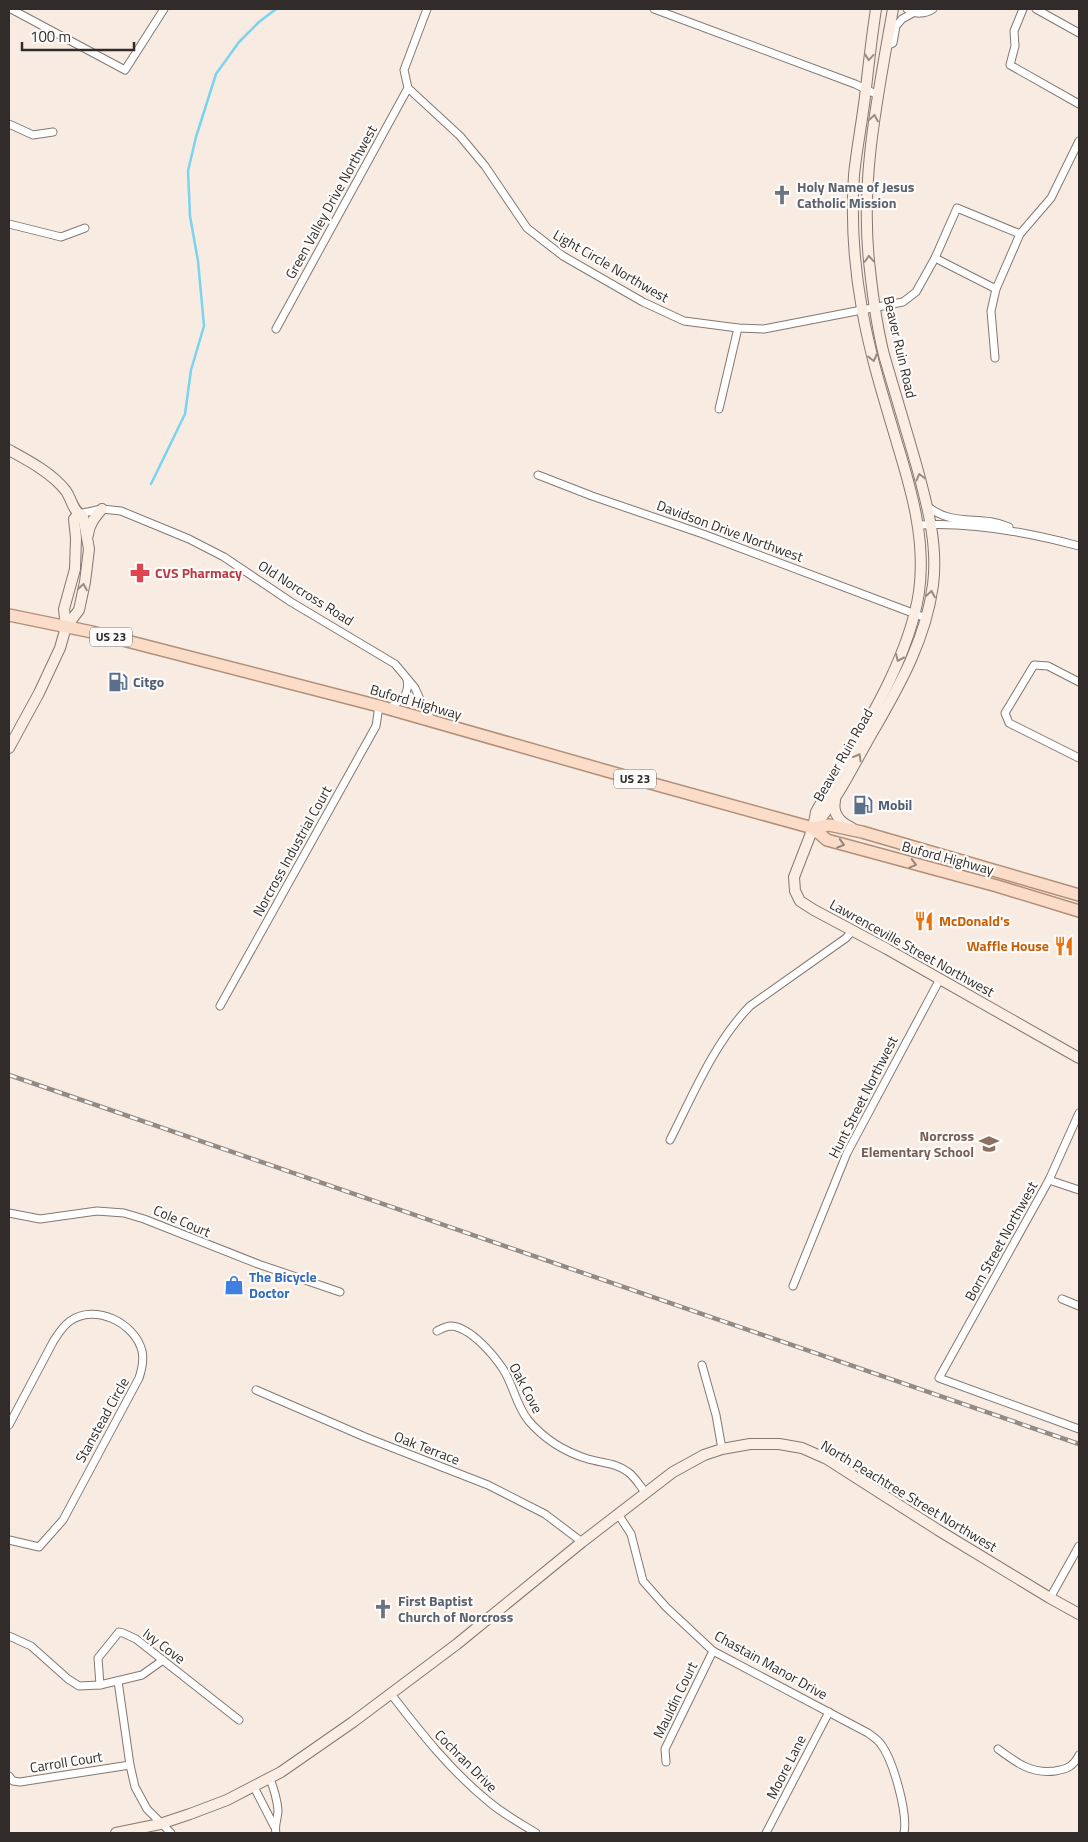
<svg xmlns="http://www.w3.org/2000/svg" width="1088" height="1842" font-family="'Titillium Web',sans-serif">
  <rect width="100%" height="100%" fill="#f8ebe2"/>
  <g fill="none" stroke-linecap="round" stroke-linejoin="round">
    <!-- stream -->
    <path stroke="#79d3f1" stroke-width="2.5" d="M151,484L185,414L191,370L204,326L198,261L190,216L188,171L196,137L216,74L239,42L259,22L276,9"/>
    <defs>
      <g id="street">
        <path d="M11,9L125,70L164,9"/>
        <path d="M427,9L404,70L408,88L460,136L485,166L527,228L563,256L643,302L684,321L738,328L764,329L903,302L916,292L935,258L957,208L1020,234L1051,198L1079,141"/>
        <path d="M654,9L855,84L878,95"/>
        <path d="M907,9C915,15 925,14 933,9"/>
        <path d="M1023,9L1014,31L1015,46L1010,65L1079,104"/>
        <path d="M1036,9L1079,33"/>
        <path d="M886,46L893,43L896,26L902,19L913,13"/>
        <path d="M9,124L33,135L53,132"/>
        <path d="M9,224L61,237L85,228"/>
        <path d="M935,258L996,289"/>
        <path d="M276,329L408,88"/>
        <path d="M995,358L991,311L996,289L1020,234"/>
        <path d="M719,409L738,328"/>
        <path d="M538,475L592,496L703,534L926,618"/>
        <path d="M927,506C954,528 980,514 1009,527"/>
        <path d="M78,514L102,509L121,511L189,539L224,557L291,602L395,664L415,688L423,706L432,721"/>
        <path d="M919,525C973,522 1027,532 1079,546"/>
        <path d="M1079,682L1048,666L1034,665L1005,713L1009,723L1079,758"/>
        <path d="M389,709C401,699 410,696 407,679"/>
        <path d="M220,1006L376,726L379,706"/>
        <path d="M1079,1113L1049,1180L939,1378L1079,1429"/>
        <path d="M670,1140C693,1095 714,1043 750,1006L846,938L853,930"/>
        <path d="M1049,1180L1079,1190"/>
        <path d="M9,1213L40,1219L97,1211L124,1213L144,1219L258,1264L340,1292"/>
        <path d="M793,1286L847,1153L940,979"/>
        <path d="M1062,1299L1079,1306"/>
        <path d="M437,1331C441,1329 446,1326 451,1326C470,1327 493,1354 503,1369C513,1384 516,1405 528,1420C544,1439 565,1452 588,1459C602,1463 616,1463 628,1472C635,1477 640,1486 645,1492"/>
        <path d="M702,1365L716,1415L722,1449"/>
        <path d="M256,1390L365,1437L488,1485L545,1514L582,1542"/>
        <path d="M9,1425L53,1342C58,1334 62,1327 70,1321C95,1303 135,1323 142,1351C144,1360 142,1369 139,1378L63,1520L39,1547L9,1540"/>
        <path d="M618,1514L631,1534L643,1581L666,1607L713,1651L868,1733C872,1736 877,1739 880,1743C893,1759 908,1813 904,1833"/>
        <path d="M1050,1598L1079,1546"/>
        <path d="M9,1636L31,1646L68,1679L79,1686L100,1685L142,1675L163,1660"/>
        <path d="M118,1681L130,1765L135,1787L147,1809L171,1833"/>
        <path d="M100,1685L98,1658L119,1632L123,1633L136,1639L239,1720"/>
        <path d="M391,1694C421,1733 450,1770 488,1801C503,1814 520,1823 536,1833"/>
        <path d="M998,1749C1017,1763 1031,1774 1055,1771C1067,1769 1073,1767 1079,1755"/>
        <path d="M666,1762L665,1749L713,1651"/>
        <path d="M9,1776L13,1781L20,1782L130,1765"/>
        <path d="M270,1779C274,1789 277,1799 278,1810C278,1819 274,1825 276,1833"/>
        <path d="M254,1787L274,1826"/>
        <path d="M766,1833L829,1712"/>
      </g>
      <g id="secondary">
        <path d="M876,9C872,35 869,61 866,88C863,117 857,146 854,175C851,220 854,265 862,309C870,355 884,399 897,443C912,492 926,541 919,592C908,666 853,746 816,812L813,828L794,877L795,891L800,901L814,910L887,949L1079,1058"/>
        <path d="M9,450C29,461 52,473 66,491C72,500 73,512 83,516L89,549L85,582L79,610L66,627"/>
        <path d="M88,535C89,524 95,517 102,509"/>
        <path d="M9,748L39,693L60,648L66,627L64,609L75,569L76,538L74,519L78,514"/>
        <path d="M835,801C832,814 841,823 852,828"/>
        <path d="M814,827C839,797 855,762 875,728C901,683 926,638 933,585C938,546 928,508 918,471C907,432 895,393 884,355C877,327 873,298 870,270C859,182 878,95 893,9"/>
        <path d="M116,1833L160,1824L190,1814L227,1800L281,1772L353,1722L457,1644L582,1542L673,1472L704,1455L722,1449L750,1444H779L802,1448L827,1459L938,1530L1050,1598L1079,1614"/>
      </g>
      <g id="primary">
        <path d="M9,615L92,632L379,706L614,773L813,828L829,825L862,832L1079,895"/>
        <path d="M813,828L827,840L997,886L1079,911"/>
      </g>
    </defs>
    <!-- street casing -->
    <use href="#street" stroke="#847871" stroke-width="9"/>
    <!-- secondary casing -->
    <use href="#secondary" stroke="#847871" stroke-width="12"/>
    <!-- primary casing -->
    <use href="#primary" stroke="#b18f78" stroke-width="14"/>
    <!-- street -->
    <use href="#street" stroke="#fff" stroke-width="7"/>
    <!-- secondary -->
    <use href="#secondary" stroke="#fcede3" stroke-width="10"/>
    <!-- primary -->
    <use href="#primary" stroke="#fadcc8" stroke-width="11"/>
    <defs>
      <path id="rail" d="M9,1075L1079,1444"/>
    </defs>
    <!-- rail casing -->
    <use href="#rail" stroke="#938a84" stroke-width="4.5"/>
    <!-- rail -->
    <use href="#rail" stroke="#fdfbf9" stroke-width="2.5" stroke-dasharray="8" stroke-linecap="butt"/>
  </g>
  <!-- one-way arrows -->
  <defs><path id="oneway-chevron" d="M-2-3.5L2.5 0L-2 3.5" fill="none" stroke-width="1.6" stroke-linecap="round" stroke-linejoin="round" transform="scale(1.25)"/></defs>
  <g stroke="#968c86">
    <use href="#oneway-chevron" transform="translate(869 57) rotate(95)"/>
    <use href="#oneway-chevron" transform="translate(874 118) rotate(-81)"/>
    <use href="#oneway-chevron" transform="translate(869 259) rotate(-94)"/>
    <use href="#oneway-chevron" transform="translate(873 358) rotate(76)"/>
    <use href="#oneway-chevron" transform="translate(920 477) rotate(-105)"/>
    <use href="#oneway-chevron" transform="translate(83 587) rotate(-80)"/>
    <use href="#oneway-chevron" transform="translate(931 594) rotate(-81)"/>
    <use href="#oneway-chevron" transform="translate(899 658) rotate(114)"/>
    <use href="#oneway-chevron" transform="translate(858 757) rotate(-61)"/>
  </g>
  <g stroke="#968478">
    <use href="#oneway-chevron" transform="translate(841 844) rotate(16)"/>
    <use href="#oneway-chevron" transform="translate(913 864) rotate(15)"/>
  </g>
  <!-- icons -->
  <defs>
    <symbol id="church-bare" viewBox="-9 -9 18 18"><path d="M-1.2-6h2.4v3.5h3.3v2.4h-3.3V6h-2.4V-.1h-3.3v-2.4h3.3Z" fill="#6b7280" stroke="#fdfbf9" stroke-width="2.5" paint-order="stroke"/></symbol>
    <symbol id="pharmacy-bare" viewBox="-9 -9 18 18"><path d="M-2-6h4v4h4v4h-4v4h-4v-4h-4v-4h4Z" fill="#e0444e" stroke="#fdfbf9" stroke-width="2.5" paint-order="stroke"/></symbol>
    <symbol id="fuel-bare" viewBox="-9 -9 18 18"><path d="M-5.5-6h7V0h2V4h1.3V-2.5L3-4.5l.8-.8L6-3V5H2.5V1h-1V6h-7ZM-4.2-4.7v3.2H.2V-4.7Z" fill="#5c6f8a" stroke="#fdfbf9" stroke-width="2.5" paint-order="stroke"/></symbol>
    <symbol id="restaurant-bare" viewBox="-9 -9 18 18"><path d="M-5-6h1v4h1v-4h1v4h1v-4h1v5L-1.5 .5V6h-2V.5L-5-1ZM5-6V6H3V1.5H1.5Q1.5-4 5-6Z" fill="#e8710a" stroke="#fdfbf9" stroke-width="2.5" paint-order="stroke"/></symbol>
    <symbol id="school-bare" viewBox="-9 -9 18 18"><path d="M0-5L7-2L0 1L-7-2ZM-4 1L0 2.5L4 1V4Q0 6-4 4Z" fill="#8d6e63" stroke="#fdfbf9" stroke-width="2.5" paint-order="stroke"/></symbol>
    <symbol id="shop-bare" viewBox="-9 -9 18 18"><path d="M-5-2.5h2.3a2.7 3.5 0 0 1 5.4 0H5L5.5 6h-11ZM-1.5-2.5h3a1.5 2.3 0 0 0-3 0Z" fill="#3f7fe0" stroke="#fdfbf9" stroke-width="2.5" paint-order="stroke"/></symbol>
  </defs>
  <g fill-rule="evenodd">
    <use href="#church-bare" x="768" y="181" width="28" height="28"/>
    <use href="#pharmacy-bare" x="126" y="559" width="28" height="28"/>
    <use href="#fuel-bare" x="104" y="668" width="28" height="28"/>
    <use href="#fuel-bare" x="849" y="791" width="28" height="28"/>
    <use href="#restaurant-bare" x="910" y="907" width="28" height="28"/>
    <use href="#restaurant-bare" x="1050" y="932" width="28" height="28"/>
    <use href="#school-bare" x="975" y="1130" width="28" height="28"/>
    <use href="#shop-bare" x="220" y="1271" width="28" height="28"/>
    <use href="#church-bare" x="369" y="1595" width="28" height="28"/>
  </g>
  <g text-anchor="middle" stroke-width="4.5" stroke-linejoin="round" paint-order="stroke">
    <!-- shield labels -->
    <g fill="#fdfbf9" stroke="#6e6a67" stroke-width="1">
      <rect x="90" y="627.5" width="42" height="19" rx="4"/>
      <rect x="614" y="769.5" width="42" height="19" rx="4"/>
    </g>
    <g font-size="12" font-weight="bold" fill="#312c29">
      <text x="111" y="641">US 23</text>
      <text x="635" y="783">US 23</text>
    </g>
    <!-- worship labels -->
    <g font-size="14" font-weight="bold" fill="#5b616d" stroke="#fdfbf9" text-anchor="start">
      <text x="797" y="192">Holy Name of Jesus<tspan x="797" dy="16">Catholic Mission</tspan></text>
      <text x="398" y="1606">First Baptist<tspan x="398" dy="16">Church of Norcross</tspan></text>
    </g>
    <!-- street labels -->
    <g font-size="14" fill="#312c29" stroke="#fdfbf9">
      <text transform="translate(331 202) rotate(-61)" y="5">Green Valley Drive Northwest</text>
      <text transform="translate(611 266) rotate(30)" y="5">Light Circle Northwest</text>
      <text transform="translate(900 347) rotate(77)" y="5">Beaver Ruin Road</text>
      <text transform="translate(730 531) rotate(20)" y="5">Davidson Drive Northwest</text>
      <text transform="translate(306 593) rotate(32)" y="5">Old Norcross Road</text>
      <text transform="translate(416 702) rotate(16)" y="5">Buford Highway</text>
      <text transform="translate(843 755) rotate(-60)" y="5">Beaver Ruin Road</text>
      <text transform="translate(292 851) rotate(-61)" y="5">Norcross Industrial Court</text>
      <text transform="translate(948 858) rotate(15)" y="5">Buford Highway</text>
      <text transform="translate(912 948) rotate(29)" y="5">Lawrenceville Street Northwest</text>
      <text transform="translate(863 1097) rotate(-63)" y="5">Hunt Street Northwest</text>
      <text transform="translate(182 1221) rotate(23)" y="5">Cole Court</text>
      <text transform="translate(1001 1241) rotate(-61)" y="5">Born Street Northwest</text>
      <text transform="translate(526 1388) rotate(62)" y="5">Oak Cove</text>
      <text transform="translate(102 1420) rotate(-61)" y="5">Stanstead Circle</text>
      <text transform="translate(427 1448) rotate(21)" y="5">Oak Terrace</text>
      <text transform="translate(909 1496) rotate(31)" y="5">North Peachtree Street Northwest</text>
      <text transform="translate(164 1646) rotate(37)" y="5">Ivy Cove</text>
      <text transform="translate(771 1665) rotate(29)" y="5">Chastain Manor Drive</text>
      <text transform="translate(675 1700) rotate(-64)" y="5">Mauldin Court</text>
      <text transform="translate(466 1761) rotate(45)" y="5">Cochran Drive</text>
      <text transform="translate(66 1762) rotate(-9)" y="5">Carroll Court</text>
      <text transform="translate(786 1767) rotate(-63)" y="5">Moore Lane</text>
    </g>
    <!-- health labels -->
    <g font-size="14" font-weight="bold" fill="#be3a42" stroke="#fdfbf9" text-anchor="start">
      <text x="155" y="578">CVS Pharmacy</text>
    </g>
    <!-- service labels -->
    <g font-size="14" font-weight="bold" fill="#4e5e75" stroke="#fdfbf9" text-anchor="start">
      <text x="133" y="687">Citgo</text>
      <text x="878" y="810">Mobil</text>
    </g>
    <!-- food labels -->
    <g font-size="14" font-weight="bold" fill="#c56008" stroke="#fdfbf9" text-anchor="start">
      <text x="939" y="926">McDonald's</text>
      <text x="1049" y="951" text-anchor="end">Waffle House</text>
    </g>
    <!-- education labels -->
    <g font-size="14" font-weight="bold" fill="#785e54" stroke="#fdfbf9" text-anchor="end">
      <text x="974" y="1141">Norcross<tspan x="974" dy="16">Elementary School</tspan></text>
    </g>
    <!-- shop labels -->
    <g font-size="14" font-weight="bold" fill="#366cbe" stroke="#fdfbf9" text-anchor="start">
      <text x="249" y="1282">The Bicycle<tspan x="249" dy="16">Doctor</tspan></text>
    </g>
  </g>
  <!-- border -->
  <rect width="1088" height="1842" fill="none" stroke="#312c29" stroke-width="20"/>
  <!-- scale -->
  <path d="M22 42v8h112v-8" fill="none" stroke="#312c29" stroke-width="2.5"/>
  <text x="30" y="42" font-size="15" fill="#312c29" stroke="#fdfbf9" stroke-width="4" paint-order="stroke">100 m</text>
</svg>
